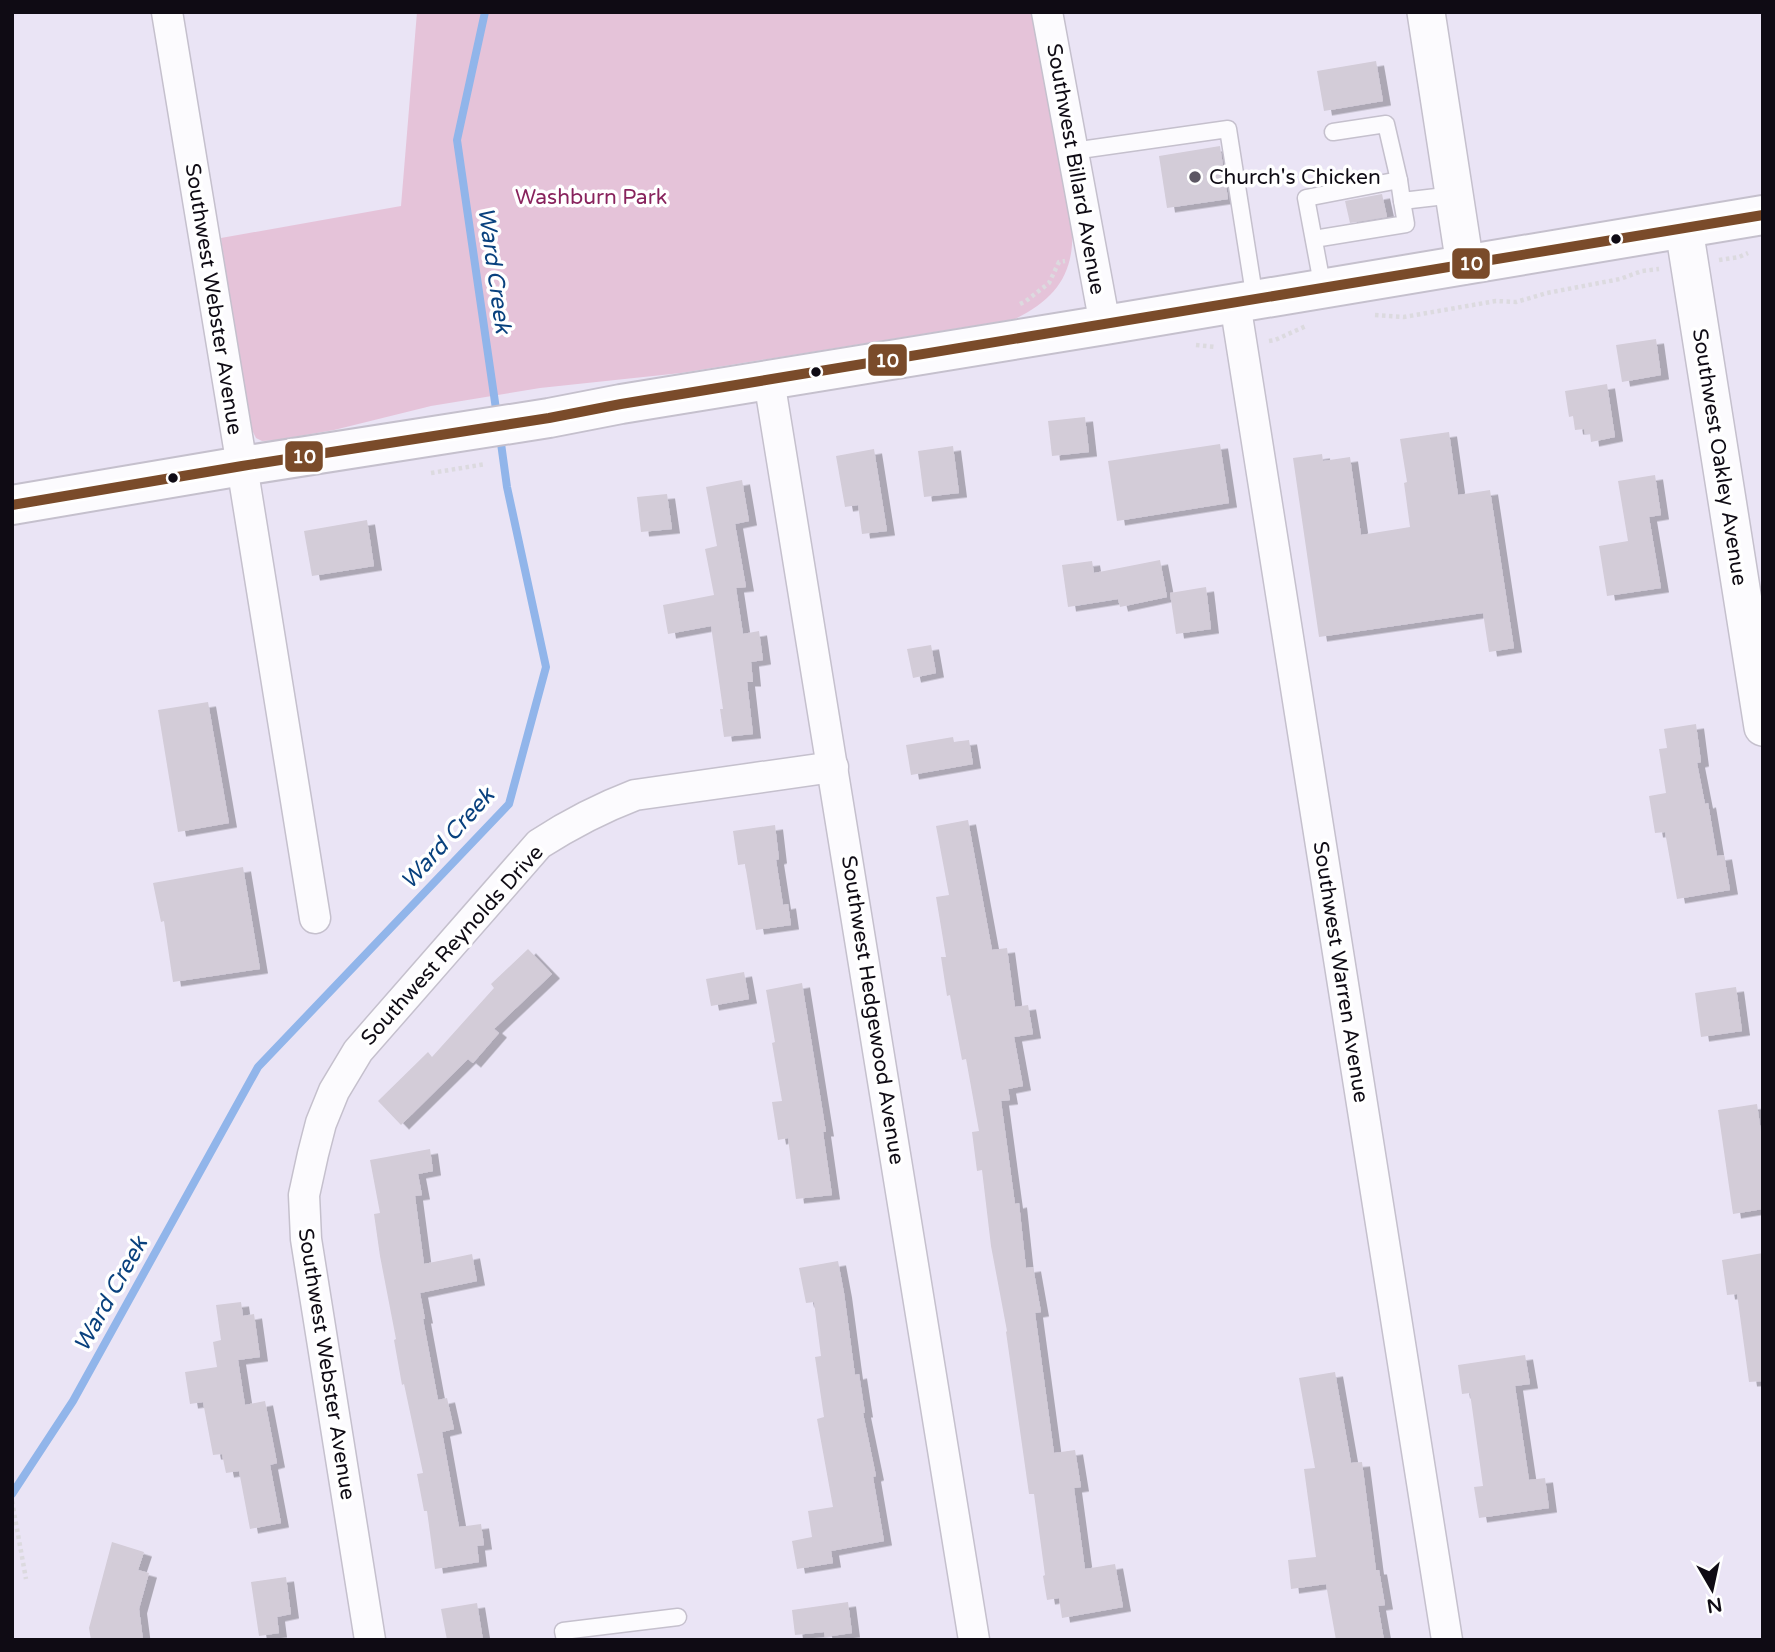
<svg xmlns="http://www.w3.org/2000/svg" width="1775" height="1652" font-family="'Varela Round',sans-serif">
  <defs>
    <filter id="shadow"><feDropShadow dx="8" dy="4.5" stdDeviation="0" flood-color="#0004"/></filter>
  </defs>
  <rect width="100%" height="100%" fill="#eae4f5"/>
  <!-- green -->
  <path fill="#e5c3d9" d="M417,12H1037L1072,227C1075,273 1056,299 1015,319L681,373L540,388L431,406L334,430L276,440L262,441L256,438L248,422L221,238L401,206Z"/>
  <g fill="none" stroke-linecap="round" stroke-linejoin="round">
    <!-- stream -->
    <g stroke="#91b5ea" stroke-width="8">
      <path d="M485,12L457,140L497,416"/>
      <path d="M12,1494L73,1401L258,1067L509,804L546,667L507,487L500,436"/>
    </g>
  </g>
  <!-- building -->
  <g fill="#d3ccd8" filter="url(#shadow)">
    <path d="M1376,61L1383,101L1324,111L1317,71Z"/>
    <path d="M1220,146L1228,199L1167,208L1159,156Z"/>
    <path d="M1382,194L1387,217L1350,223L1345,201Z"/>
    <path d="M1656,339L1661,375L1622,382L1616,345Z"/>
    <path d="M1607,384L1615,437L1591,442L1590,433L1585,434L1584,429L1575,430L1573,416L1569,417L1565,391Z"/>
    <path d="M1085,417L1089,452L1052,456L1048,421Z"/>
    <path d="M1449,432L1458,495L1490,490L1514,648L1489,652L1483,613L1319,637L1293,458L1322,454L1323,461L1350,457L1361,535L1410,527L1404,483L1407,482L1400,439Z"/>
    <path d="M1220,444L1229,503L1117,521L1108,461Z"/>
    <path d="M953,446L959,493L924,497L918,451Z"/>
    <path d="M874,449L887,531L862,534L858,505L845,507L836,456Z"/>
    <path d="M1655,475L1661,515L1649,517L1661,588L1607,596L1599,546L1628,541L1618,481Z"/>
    <path d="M742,480L749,521L735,524L746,587L736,588L743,634L759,631L763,660L751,662L753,682H747L753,734L724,737L720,709H723L711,626L668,634L663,605L714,595L705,549L717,546L706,487Z"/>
    <path d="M667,494L672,529L641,532L637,497Z"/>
    <path d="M367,520L374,566L312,576L304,531Z"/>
    <path d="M1160,560L1167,597L1120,607L1118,599L1068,607L1062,565L1092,561L1094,573Z"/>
    <path d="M1206,587L1211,629L1176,634L1170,593Z"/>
    <path d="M931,645L936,673L913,678L907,649Z"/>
    <path d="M208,702L229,823L178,832L158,710Z"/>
    <path d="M1696,724L1701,762L1697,763L1705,804L1708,803L1717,856L1724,855L1730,890L1677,899L1665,832L1655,833L1649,796L1666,793L1659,749L1667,748L1664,729Z"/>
    <path d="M953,737L954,742L969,740L973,764L911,775L906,745Z"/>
    <path d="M968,820L992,950L1007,948L1015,1007L1028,1005L1033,1034L1014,1037L1023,1086L1008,1089L1010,1100L1001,1101L1015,1204L1019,1203L1026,1268L1033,1267L1041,1312L1035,1313L1054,1453L1075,1450L1081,1487L1074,1488L1085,1569L1115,1564L1123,1607L1062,1618L1059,1598L1047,1600L1043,1576L1045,1575L1034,1494H1029L1006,1332L1007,1331L991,1246L982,1170L977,1171L972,1132L979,1131L966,1059L962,1060L950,995L947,996L941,957H946L936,897L949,895L936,826Z"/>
    <path d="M775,825L779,859L776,860L783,905L788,904L791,925L756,930L745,864L738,865L733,831Z"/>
    <path d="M243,867L260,969L173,982L164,921L161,922L153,883Z"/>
    <path d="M528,949L552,974L494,1029L499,1033L473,1063L468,1059L401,1125L378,1101L428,1052L432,1057L494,988L491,984Z"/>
    <path d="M744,972L749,999L711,1006L706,979Z"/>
    <path d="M802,983L826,1132H823L832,1195L796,1199L788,1138L778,1140L772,1102L782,1101L772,1043L775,1042L766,990Z"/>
    <path d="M1736,987L1742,1031L1701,1037L1695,993Z"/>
    <path d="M1757,1104L1763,1146V1209L1733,1214L1718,1110Z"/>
    <path d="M430,1149L433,1171L418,1174L422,1195L415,1196L424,1264L472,1254L477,1281L420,1293L425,1319H423L438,1400L447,1398L454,1429L442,1432L459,1527L481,1524L484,1545L477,1546L479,1562L435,1569L427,1511H424L417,1474L423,1473L404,1384L402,1385L394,1340L396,1339L380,1256L374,1214L380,1213L370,1160Z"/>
    <path d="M1763,1253V1381L1749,1382L1737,1294L1727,1295L1722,1260Z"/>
    <path d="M838,1261L844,1293L855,1375L859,1374L865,1413H863L876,1476L873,1477L884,1541L831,1551L833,1563L797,1569L792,1541L812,1537L808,1511L833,1507L817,1419L824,1417L815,1357L821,1356L814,1302L806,1303L799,1268Z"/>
    <path d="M241,1302L243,1316L254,1314L260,1357L238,1360L245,1405L265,1401L277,1463L270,1465L281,1523L250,1529L239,1471L226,1473L222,1454L213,1455L203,1402L190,1404L185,1372L217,1367L213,1342L221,1340L216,1305Z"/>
    <path d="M1525,1355L1530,1384L1515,1386L1529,1480L1545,1478L1549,1508L1479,1518L1474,1487L1483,1486L1470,1393L1462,1394L1458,1365Z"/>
    <path d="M1335,1372L1351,1463L1362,1462L1376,1570H1379L1385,1605L1378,1606L1384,1640H1336L1326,1584L1291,1589L1288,1560L1316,1557L1304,1469L1315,1468L1299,1378Z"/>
    <path d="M112,1542L144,1552L138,1570L149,1573L139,1609L143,1640H91L89,1628Z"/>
    <path d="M286,1577L291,1614L277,1617L279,1633L259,1636L251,1582Z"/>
    <path d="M848,1602L852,1633L825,1637L824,1632L795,1635L792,1610Z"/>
    <path d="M477,1603L483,1640H447L441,1609Z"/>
  </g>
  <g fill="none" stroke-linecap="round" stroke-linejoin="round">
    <defs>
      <g id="service">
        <path d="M1333,132L1386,124L1399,180"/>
        <path d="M1073,151L1228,129L1255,300"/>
        <path d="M1314,239L1406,224L1402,201"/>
        <path d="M1323,289L1306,198L1399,180L1402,201L1454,195"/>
        <path d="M565,1640L563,1631L678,1617"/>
      </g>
      <g id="minor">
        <path d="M167,12L242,466L315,918"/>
        <path d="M1047,12L1105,325"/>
        <path d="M1235,303L1447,1640"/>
        <path d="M769,380L974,1640"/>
        <path d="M370,1640L306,1239L304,1195L313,1154L321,1123L334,1091L358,1051L539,844C570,824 601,808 635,795L833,767"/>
      </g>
      <g id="tertiary">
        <path d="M1426,12L1465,265"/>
        <path d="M1684,229L1763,727"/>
      </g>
      <path id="secondary" d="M12,505L242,466L549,418L621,404L1105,325L1763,215"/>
    </defs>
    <!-- service casing -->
    <use href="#service" stroke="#c5c0cd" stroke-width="19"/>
    <!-- minor casing -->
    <use href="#minor" stroke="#c5c0cd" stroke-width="33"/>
    <!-- tertiary casing -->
    <use href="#tertiary" stroke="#c5c0cd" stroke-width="40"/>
    <!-- secondary casing -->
    <use href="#secondary" stroke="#c5c0cd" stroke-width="42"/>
    <!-- path -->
    <g stroke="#dcdadf" stroke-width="4.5" stroke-dasharray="3.5 3.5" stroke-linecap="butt">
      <path d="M1719,260L1739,257L1748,253"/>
      <path d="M1020,304L1026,301L1049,283L1059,262L1065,261"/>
      <path d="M1375,315L1404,317L1496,301L1516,302L1547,293L1620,279L1642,271L1659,269"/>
      <path d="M1269,341L1275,340L1306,326"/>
      <path d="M1196,345L1215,347"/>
      <path d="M431,473L486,464"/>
      <path d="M12,1501L26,1579"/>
    </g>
    <!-- service -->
    <use href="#service" stroke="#fcfbfe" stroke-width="16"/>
    <!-- minor -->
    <use href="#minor" stroke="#fcfbfe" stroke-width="30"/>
    <!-- tertiary -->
    <use href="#tertiary" stroke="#fcfbfe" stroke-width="37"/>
    <!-- secondary -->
    <use href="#secondary" stroke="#fcfbfe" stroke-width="38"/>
    <defs>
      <path id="bus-1" d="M12,505L242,466L549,418L621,404L1763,215"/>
    </defs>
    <!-- bus-1 casing -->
    <use href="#bus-1" stroke="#fff" stroke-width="16"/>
    <!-- bus-1 -->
    <use href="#bus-1" stroke="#7a4b2a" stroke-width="10"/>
  </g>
  <!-- markers -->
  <circle fill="#5c5763" stroke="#fff" stroke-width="2.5" cx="1195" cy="177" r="7"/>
  <g fill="#0f0b14" stroke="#fff" stroke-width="2.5">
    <circle cx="1616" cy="239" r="6"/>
    <circle cx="816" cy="372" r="6"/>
    <circle cx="173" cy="478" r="6"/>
  </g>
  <g text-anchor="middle" stroke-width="7" stroke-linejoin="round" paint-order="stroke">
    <!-- street labels -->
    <g font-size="21" fill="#0f0b14" stroke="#fff">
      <text transform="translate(1076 169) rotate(80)" y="7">Southwest Billard Avenue</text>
      <text transform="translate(214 299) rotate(81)" y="7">Southwest Webster Avenue</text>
      <text transform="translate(1720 457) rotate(81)" y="7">Southwest Oakley Avenue</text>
      <text transform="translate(452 945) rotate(-48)" y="7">Southwest Reynolds Drive</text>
      <text transform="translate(1341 972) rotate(81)" y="7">Southwest Warren Avenue</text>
      <text transform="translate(873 1010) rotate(81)" y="7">Southwest Hedgewood Avenue</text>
      <text transform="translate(327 1364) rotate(81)" y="7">Southwest Webster Avenue</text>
    </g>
    <!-- poi labels -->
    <g font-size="21" fill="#0f0b14" stroke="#fff" text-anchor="start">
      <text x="1209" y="184">Church's Chicken</text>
    </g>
    <!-- park labels -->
    <g font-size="21" fill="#88235d" stroke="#fff">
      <text x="591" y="204">Washburn Park</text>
    </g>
    <!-- water labels -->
    <g font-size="23" font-style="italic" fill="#09417e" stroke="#fff">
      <text transform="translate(495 270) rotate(82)" y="8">Ward Creek</text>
      <text transform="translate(447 838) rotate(-48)" y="8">Ward Creek</text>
      <text transform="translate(110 1294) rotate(-61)" y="8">Ward Creek</text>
    </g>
  </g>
  <g stroke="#fff" stroke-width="2.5">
    <rect x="1451" y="247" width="40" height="33" rx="7" fill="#7a4b2a"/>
    <rect x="867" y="343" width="41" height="34" rx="7" fill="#7a4b2a"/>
    <rect x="284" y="440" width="40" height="33" rx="7" fill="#7a4b2a"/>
  </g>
  <g font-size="19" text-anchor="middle" font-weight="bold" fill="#fff">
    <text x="1471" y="270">10</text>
    <text x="887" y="367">10</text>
    <text x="304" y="463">10</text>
  </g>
  <!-- border -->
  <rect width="1775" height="1652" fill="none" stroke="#0f0b14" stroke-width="28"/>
  <!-- north arrow -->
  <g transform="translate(1712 1589) rotate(171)" stroke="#ffffff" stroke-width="5" paint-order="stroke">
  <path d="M0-5L12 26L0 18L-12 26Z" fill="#0f0b14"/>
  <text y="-10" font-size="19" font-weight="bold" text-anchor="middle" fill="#0f0b14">N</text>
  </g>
</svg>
